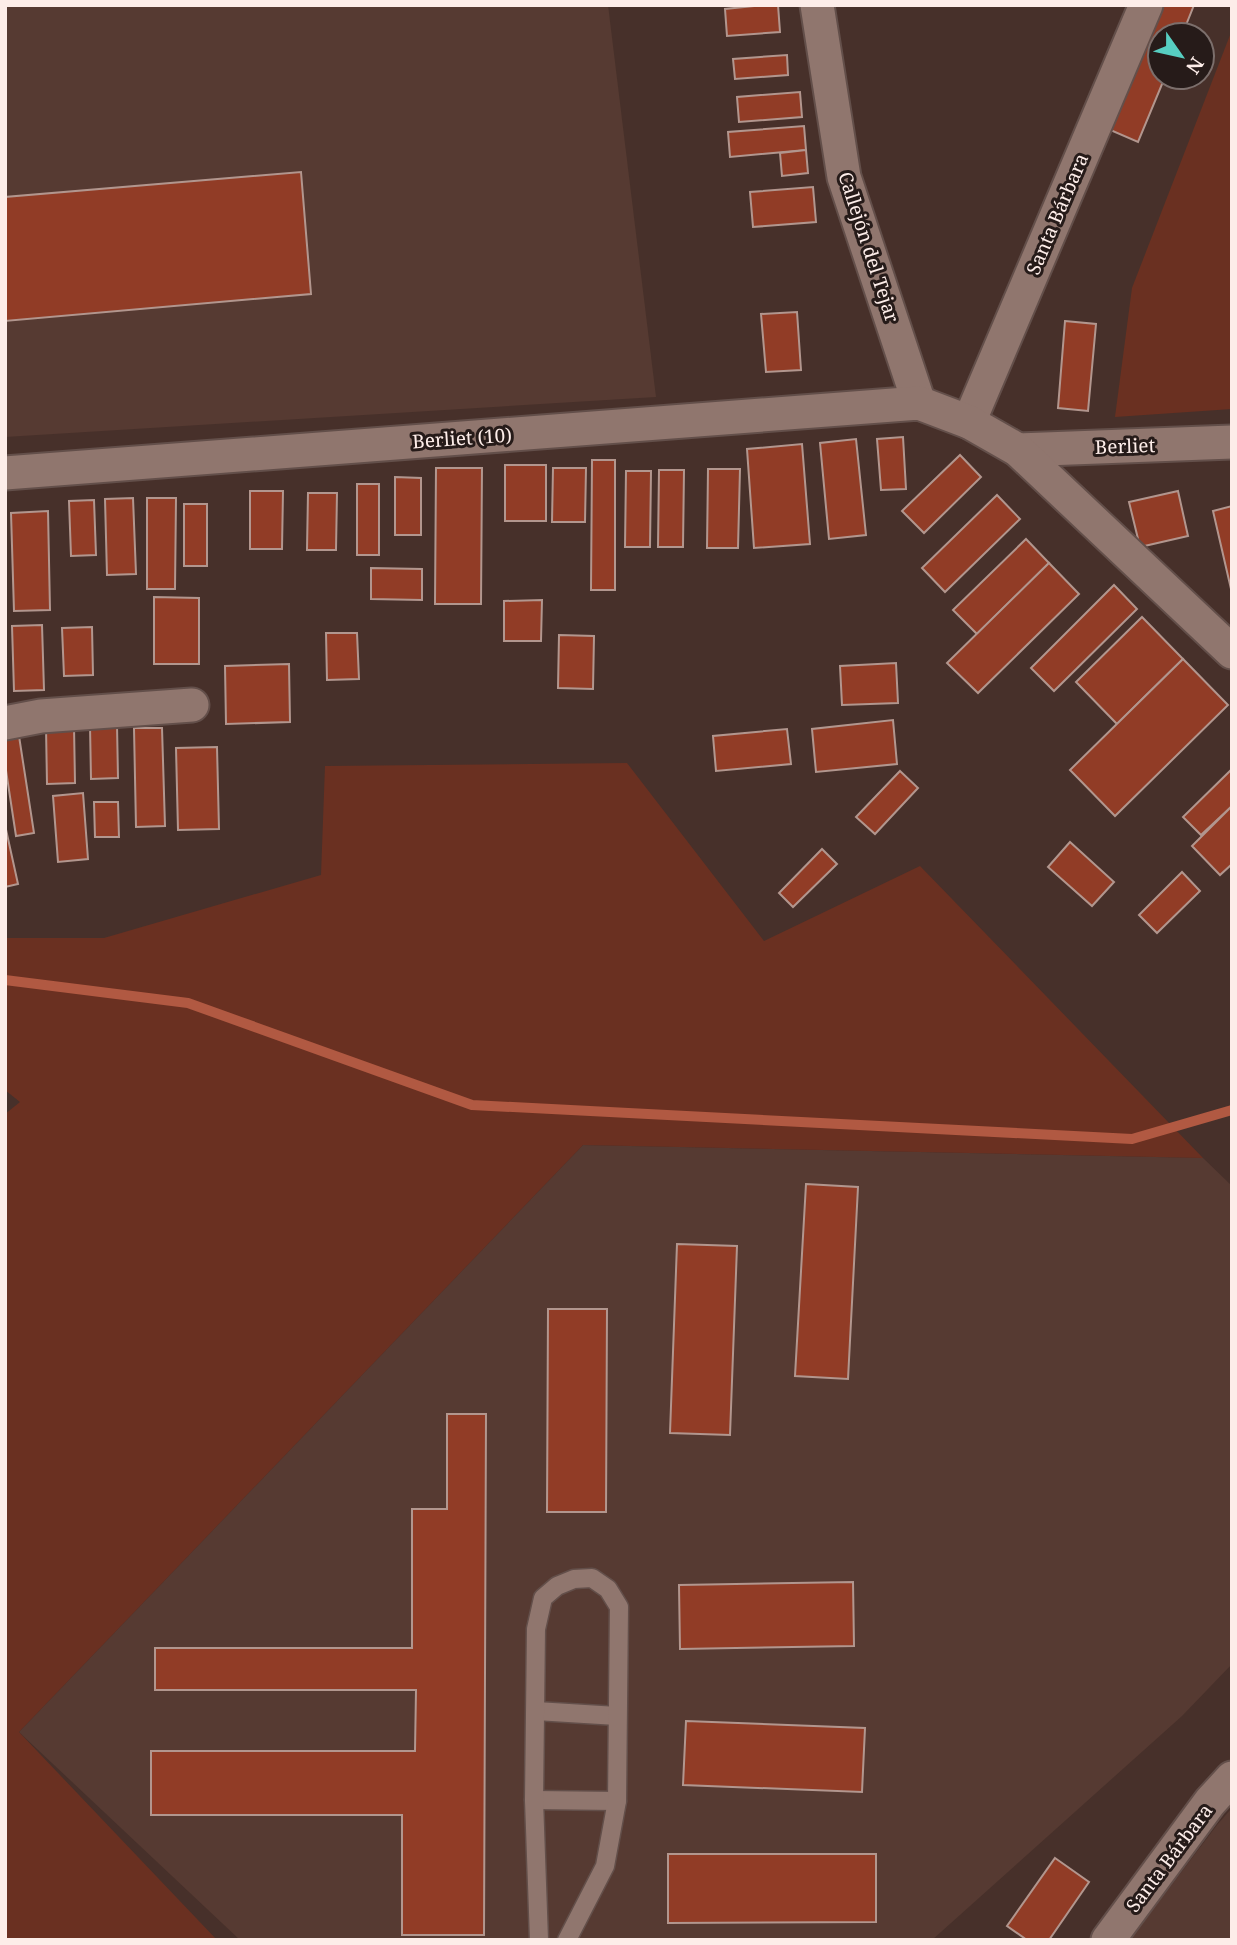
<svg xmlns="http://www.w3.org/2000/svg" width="1237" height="1945" font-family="'Noto Serif',serif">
  <rect width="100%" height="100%" fill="#47302a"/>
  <!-- built -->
  <g fill="#563a32">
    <path d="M5,5H608L656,397L5,437Z"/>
    <path d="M583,1145L1203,1158L1232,1186V1664L1182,1716L932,1940H240L19,1732Z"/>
    <path d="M1232,1808V1940H1130L1217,1825Z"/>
  </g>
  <!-- green -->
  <g fill="#6a3021">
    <path d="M1232,30V409L1115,417L1132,288Z"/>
    <path d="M627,763L764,941L920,866L1203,1158L583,1145L19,1732L217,1940H5V1114L20,1102L5,1090V938H104L321,875L325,766Z"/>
  </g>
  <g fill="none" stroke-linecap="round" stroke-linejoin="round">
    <!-- stream -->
    <path stroke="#b15942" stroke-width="10" d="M5,980L188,1003L472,1105L1132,1139L1232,1110"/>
  </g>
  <!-- building -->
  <g fill="#913c26" stroke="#b2968e" stroke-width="2">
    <path d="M765,5H778L780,32L727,36L725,9Z"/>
    <path d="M1161,5H1194L1182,35H1160V77H1165L1138,142L1108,129Z"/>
    <path d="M787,55L788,75L735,79L733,59Z"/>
    <path d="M800,92L802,117L739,122L737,97Z"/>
    <path d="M804,126L806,150L730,157L728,132Z"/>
    <path d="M806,150L808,173L782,176L780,153Z"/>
    <path d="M301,172L311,294L5,321V197Z"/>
    <path d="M813,187L816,222L753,227L750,192Z"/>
    <path d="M797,312L801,370L766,372L761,314Z"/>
    <path d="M1065,321L1096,324L1088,411L1058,408Z"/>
    <path d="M903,437L906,489L881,490L877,439Z"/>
    <path d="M856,439L866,535L829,539L820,443Z"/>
    <path d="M802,444L810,544L754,548L747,449Z"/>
    <path d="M960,455L981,477L924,533L902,511Z"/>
    <path d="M592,460H615V590H591Z"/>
    <rect x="505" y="465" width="41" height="56"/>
    <path d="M436,468H482L481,604H435Z"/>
    <path d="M553,468H586L585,522H552Z"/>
    <path d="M708,469H740L738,548H707Z"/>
    <path d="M659,470H684L683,547H658Z"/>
    <path d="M626,471H651L650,547H625Z"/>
    <path d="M395,477L421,478V535H395Z"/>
    <rect x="357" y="484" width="22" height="71"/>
    <path d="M250,491H283L282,549H250Z"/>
    <path d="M1178,491L1188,536L1140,547L1129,502Z"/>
    <path d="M308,493H337L336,550H307Z"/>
    <path d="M997,495L1020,519L945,592L922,568Z"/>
    <path d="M133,498L136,574L107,575L105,499Z"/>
    <path d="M147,498H176L175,589H147Z"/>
    <path d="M94,500L96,555L71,556L69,501Z"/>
    <rect x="184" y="504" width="23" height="62"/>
    <path d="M1232,506V589H1231L1213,511Z"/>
    <path d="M48,511L50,610L14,611L11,513Z"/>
    <path d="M1026,539L1049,563L977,634L953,610Z"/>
    <path d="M1049,563L1079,594L978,693L947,663Z"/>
    <path d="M371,568L422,569V600L371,599Z"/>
    <path d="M1114,585L1137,609L1054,691L1031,668Z"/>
    <path d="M154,597L199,598V664H154Z"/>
    <path d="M542,600L541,641H504V601Z"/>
    <path d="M1142,617L1183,659L1117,724L1076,682Z"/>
    <path d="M42,625L44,690L14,691L12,626Z"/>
    <path d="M92,627L93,675L64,676L62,628Z"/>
    <path d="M326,633H357L359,679L327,680Z"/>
    <path d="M559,635L594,636L593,689L558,688Z"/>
    <path d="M1183,659L1228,705L1115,816L1070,770Z"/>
    <path d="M896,663L898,703L842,705L840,666Z"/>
    <path d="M289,664L290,722L226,724L225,666Z"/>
    <path d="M893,720L897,764L816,772L812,729Z"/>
    <path d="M117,725L118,778L91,779L90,726Z"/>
    <path d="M74,726L75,783L47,784L46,727Z"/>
    <path d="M134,728H162L165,826L136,827Z"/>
    <path d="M787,729L791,764L716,771L713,736Z"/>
    <path d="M19,736L34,833L16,836L5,764V738Z"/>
    <path d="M217,747L219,829L178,830L176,748Z"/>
    <path d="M1232,769V806L1201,835L1183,817Z"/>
    <path d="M900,771L918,788L875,834L856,817Z"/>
    <path d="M83,793L88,859L58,862L53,796Z"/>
    <path d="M94,802H118L119,837H95Z"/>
    <path d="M1232,806V864L1220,875L1192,846Z"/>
    <path d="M5,825L18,884L5,887Z"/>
    <path d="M1070,842L1114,882L1092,906L1048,867Z"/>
    <path d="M822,849L837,864L793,907L779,893Z"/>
    <path d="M1182,872L1200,891L1157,933L1139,915Z"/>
    <path d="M806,1184L858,1187L848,1379L795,1376Z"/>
    <path d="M677,1244L737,1246L730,1435L670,1433Z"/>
    <path d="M548,1309H607L606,1512H547Z"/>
    <path d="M447,1414H486L484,1935H402V1815H151V1751H415L416,1690H155V1648H412V1509H447Z"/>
    <path d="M853,1582L854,1646L680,1649L679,1585Z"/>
    <path d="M686,1721L865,1728L862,1792L683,1785Z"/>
    <path d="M668,1854H876V1922L668,1923Z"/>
    <path d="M1055,1858L1089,1882L1049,1940H1027L1007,1926Z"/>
  </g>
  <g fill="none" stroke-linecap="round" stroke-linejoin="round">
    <defs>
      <g id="lane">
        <path d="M536,1711L617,1716"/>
        <path d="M534,1800L617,1801"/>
        <path d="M539,1940L534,1800L536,1629L543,1598L557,1586L574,1579L592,1578L608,1589L619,1607L617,1801L605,1866L567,1940"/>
      </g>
      <g id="street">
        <path d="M817,5L844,177L919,403"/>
        <path d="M969,422L1146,5"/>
        <path d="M1018,450L1232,442"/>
        <path d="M5,473L919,403L969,422L1018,450L1232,652"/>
        <path d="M5,723L41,716L192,705"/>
        <path d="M1108,1940L1210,1802L1232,1778"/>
      </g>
    </defs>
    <!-- lane casing -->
    <use href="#lane" stroke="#634f4a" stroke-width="21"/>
    <!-- street casing -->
    <use href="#street" stroke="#634f4a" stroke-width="37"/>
    <!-- lane -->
    <use href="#lane" stroke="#90766e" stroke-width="18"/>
    <!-- street -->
    <use href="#street" stroke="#90766e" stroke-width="33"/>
  </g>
  <g text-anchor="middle" stroke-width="6" stroke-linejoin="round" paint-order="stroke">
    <!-- street labels -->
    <g font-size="19" fill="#fdede9" stroke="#261b19">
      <text transform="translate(1057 214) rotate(-67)" y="7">Santa Bárbara</text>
      <text transform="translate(869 247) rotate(72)" y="7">Callejón del Tejar</text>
      <text transform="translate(462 438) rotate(-4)" y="7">Berliet (10)</text>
      <text transform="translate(1125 446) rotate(-2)" y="7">Berliet</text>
      <text transform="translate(1169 1858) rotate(-53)" y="7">Santa Bárbara</text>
    </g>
  </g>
  <!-- border -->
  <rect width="1237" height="1945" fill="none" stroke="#fdede9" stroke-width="14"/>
  <!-- north arrow -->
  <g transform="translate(1181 56) rotate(124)"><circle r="33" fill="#261b19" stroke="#7c6f6c" stroke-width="2"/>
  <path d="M0-5L12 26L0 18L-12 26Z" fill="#57cec1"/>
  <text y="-10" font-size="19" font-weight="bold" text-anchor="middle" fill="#fdede9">N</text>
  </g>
</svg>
